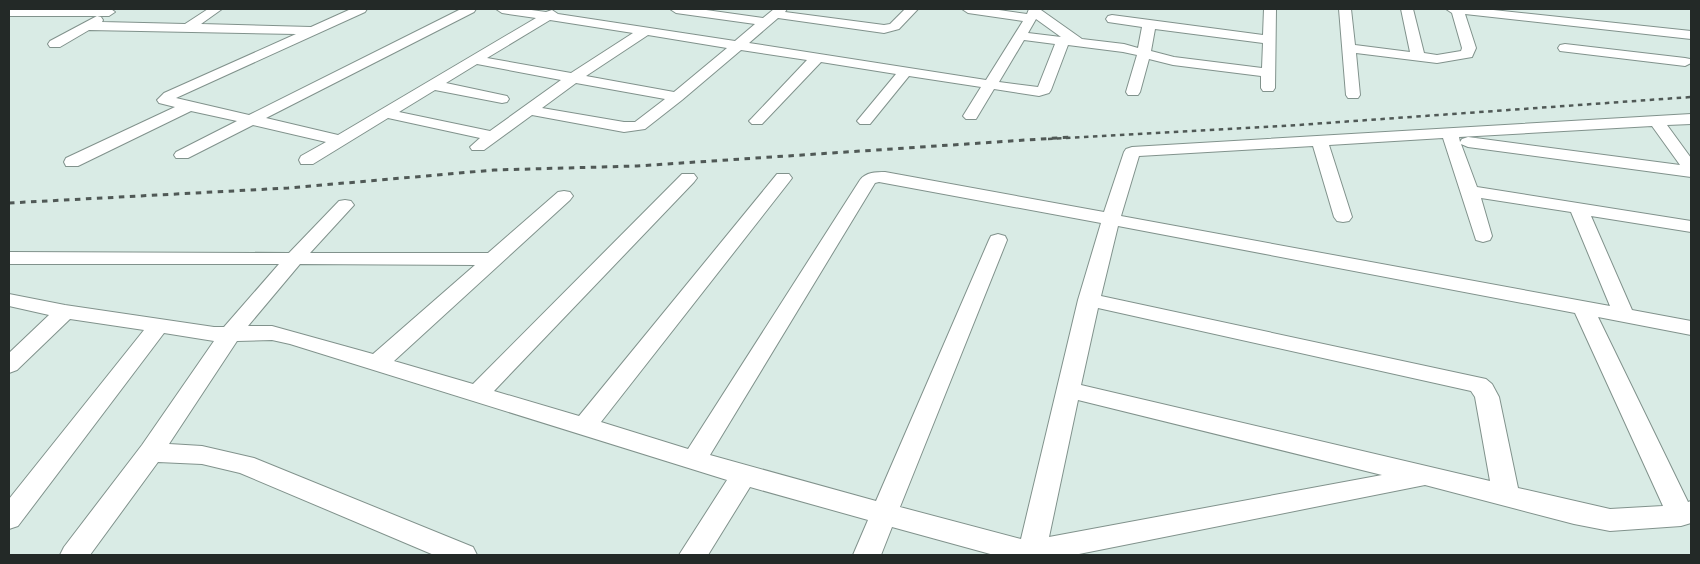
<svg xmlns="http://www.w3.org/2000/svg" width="1700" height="564" font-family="'PT Serif',serif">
  <rect width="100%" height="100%" fill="#d9ebe5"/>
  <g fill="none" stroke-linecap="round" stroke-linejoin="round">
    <defs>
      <g id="minor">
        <path d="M9,9H111L115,12L109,16H9Z"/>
        <path d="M208,9H222L201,24L311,27L351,9H367L365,12L176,98L249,115L461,9H476L474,12L266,118L338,135L536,18L502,13L496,9H524L546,12L552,10L558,14L735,41L755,24L676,13L670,9H699L763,18L774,9H787L785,12L884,25L890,24L905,9H918L899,29L884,33L778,18L749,43L986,80L1023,21L968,13L962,9H992L1027,14L1029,9H1042L1041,10L1082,39L1124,44L1138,48L1142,27L1108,22L1106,19L1108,16L1112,15L1263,35L1264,9H1276L1275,88L1273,91H1263L1261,88V76L1173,65L1149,59L1140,92L1138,95H1128L1126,92L1137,55L1123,52L1068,45L1051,90L1049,93L1039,96L994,89L976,119H966L963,116L981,87L909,76L870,124H860L857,121L896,74L821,62L762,124H752L749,121L752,118L807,60L741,50L682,100L645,129L624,132L532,115L484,150H472L470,147L480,138L388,118L313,164H301L299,160L301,156L326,142L253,125L188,158H176L174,155L176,152L237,121L191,111L78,166H66L64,162L66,158L175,107L159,103L157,100L164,93L296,34L89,30L60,47H50L48,44L50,41L97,16L101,17L103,20L102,22L185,24ZM1036,19L1061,37L1028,33ZM550,20L633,33L571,73L487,58ZM1155,29L1263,43L1262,68L1174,57L1151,51ZM648,35L727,48L674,92L586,76ZM1024,40L1055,44L1038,87L999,82ZM477,64L561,80L490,131L399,112L435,90L502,103L507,102L509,99L507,96L446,83ZM576,83L665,99L635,122H624L542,108Z"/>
        <path d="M1339,9H1351L1355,45L1410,52L1401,9H1413L1424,53L1437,55L1461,51L1462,48L1452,13L1446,9H1484L1691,31V39L1465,14L1476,48L1472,57L1437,63L1356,53L1360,95L1358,98H1348L1346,95Z"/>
        <path d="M1565,44L1685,58L1690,59L1691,63L1685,66L1560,51L1558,48L1560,45Z"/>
        <path d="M1691,114V124L1667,125L1691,158V177L1468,147L1461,144L1477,187L1691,221V232L1591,216L1632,310L1691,321V335L1598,317L1688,502L1691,501V523L1681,526L1610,531L1574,524L1425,485L1074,555H994L892,527L881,555H853L868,520L750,487L708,555H679L727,480L290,344L272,340L237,341L169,444L202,446L254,458L473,547L477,555H434L240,473L202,464L158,462L90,555H60L64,547L142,445L214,341L164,333L18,526L9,529V499L144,330L70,319L17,370L9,373V353L49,315L9,306V294L65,305L214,327H224L279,264H9V252L289,253L339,201L345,200L351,201L354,205L310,253H488L558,192L564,191L570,192L573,196L570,200L394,361L473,384L682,174H694L697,178L694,182L494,391L579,416L777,174H789L792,178L789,182L601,422L688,449L860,180C866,172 876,172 885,172L1104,212L1124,152L1126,149L1132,147ZM1652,126L1680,165L1468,137L1462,139L1460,142L1459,137ZM1443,138L1476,240L1483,242L1490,240L1492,236L1481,198L1571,212L1610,306L1121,216L1139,156L1313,146L1334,217L1337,221L1343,222L1349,221L1352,217L1329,145ZM879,182L1101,223L1078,300L1021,539L900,507L1007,240L1005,236L998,234L991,236L989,240L876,501L710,455L875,183ZM1118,226L1575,313L1663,506L1610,509L1518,488L1499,397L1492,384L1486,379L1101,296ZM300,264L475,265L373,354L272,326H248ZM1098,308L1471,391L1475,397L1490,481L1081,385ZM1078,400L1382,475L1049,537Z"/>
      </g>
    </defs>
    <!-- minor casing -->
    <use href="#minor" stroke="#81928c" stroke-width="2"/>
    <!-- minor -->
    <use href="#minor" fill="#fff" fill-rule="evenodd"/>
    <!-- rail-far1 -->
    <path stroke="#505956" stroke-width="2.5" stroke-dasharray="4.5 4.5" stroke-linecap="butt" d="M1048,139L1298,125L1691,97"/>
    <!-- rail -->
    <path stroke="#505956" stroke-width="3" stroke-dasharray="5.5 5.5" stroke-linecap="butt" d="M9,203L288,188L494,170L637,166L1071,137"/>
  </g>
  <!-- border -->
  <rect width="1700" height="564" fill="none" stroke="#232927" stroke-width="20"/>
</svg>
